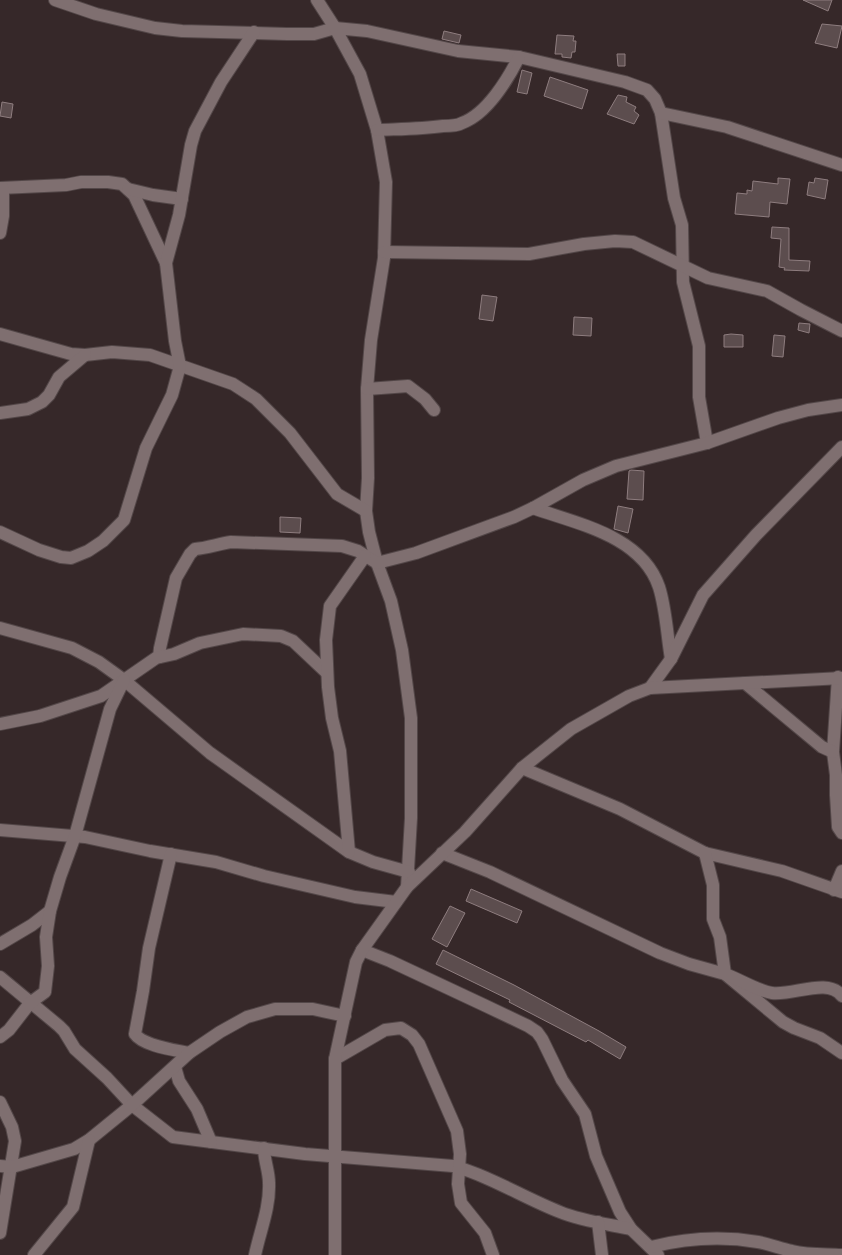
<svg xmlns="http://www.w3.org/2000/svg" width="842" height="1255" font-family="Georgia,serif">
  <rect width="100%" height="100%" fill="#362829"/>
  <!-- building -->
  <g fill="#5c4d4e" stroke="#8e7d7f">
    <path d="M803,0H832L828,11Z"/>
    <path d="M822,24L842,26L837,48L815,43Z"/>
    <path d="M444,31L461,35L459,43L442,39Z"/>
    <path d="M557,35L574,36L573,41H576L575,52H572L571,58L562,57V54H555Z"/>
    <path d="M617,54H625V66H618Z"/>
    <path d="M522,70L532,73L527,94L517,92Z"/>
    <path d="M550,77L588,90L582,109L544,96Z"/>
    <path d="M618,95L627,97L626,102L636,107L634,111L639,115L634,124L607,114Z"/>
    <path d="M2,102L13,104L11,118L0,116Z"/>
    <path d="M778,178L790,179L787,204L770,202L769,217L735,214L737,193L747,194V190L752,191L753,181L778,184Z"/>
    <path d="M815,178L828,180L825,199L807,195L809,182L814,183Z"/>
    <path d="M772,227L789,228V260L810,261L809,271L784,270L785,268L779,267L781,239L771,238Z"/>
    <path d="M482,295L497,297L493,321L479,319Z"/>
    <path d="M574,317L592,318L591,336L573,335Z"/>
    <path d="M799,323L810,324L809,333L798,330Z"/>
    <path d="M731,334L743,335V347H724V335Z"/>
    <path d="M774,335L785,336L783,357L772,356Z"/>
    <path d="M631,470L644,471L643,500L627,499L629,471Z"/>
    <path d="M618,506L633,509L628,533L614,529Z"/>
    <path d="M280,517L301,518L300,533L280,532Z"/>
    <path d="M471,889L522,911L517,923L466,901Z"/>
    <path d="M450,906L465,913L447,947L432,939Z"/>
    <path d="M443,950L514,985L599,1031L626,1047L620,1059L588,1040L586,1042L509,1002L510,1000L436,964Z"/>
  </g>
  <g fill="none" stroke-linecap="round" stroke-linejoin="round">
    <defs>
      <g id="street">
        <path d="M55,0L96,14L155,28L182,31L287,34H314L335,28L367,31L458,51L519,57L625,82L647,90L655,99L661,113L674,198L682,225L683,282L699,346V397L707,443"/>
        <path d="M317,0L335,28L360,74L377,130L386,182L384,258L371,340L367,389L368,478L366,511L369,532L377,563L391,601L402,650L411,718V818L407,887"/>
        <path d="M661,113L727,127L842,165"/>
        <path d="M377,130C399,129 421,129 443,126C449,126 457,126 462,123C487,114 508,79 519,57"/>
        <path d="M0,188L66,185L81,182H108L122,184L134,195L166,263"/>
        <path d="M128,189L153,195L182,199"/>
        <path d="M0,233L3,216V188"/>
        <path d="M384,252L529,254L584,244L615,241L633,242L708,278L767,291L801,310L842,331"/>
        <path d="M0,334L71,354L85,355L112,352L150,355L233,384L256,399L290,433L337,494L366,511"/>
        <path d="M367,389L408,386L425,399L434,410"/>
        <path d="M0,413L28,409L42,402L49,395L59,377L85,355"/>
        <path d="M533,508C578,524 642,536 659,587C666,609 667,635 671,659"/>
        <path d="M0,532L39,550L61,557L71,558L88,551L103,541L124,520L146,448L172,395L180,366L175,341L166,263L179,215L191,145L195,131L221,82L254,32"/>
        <path d="M0,628L72,648L99,662L124,680L210,753L349,852L373,862L409,872"/>
        <path d="M159,657L160,648L176,578L190,554L195,549C207,548 218,544 231,542L342,546L358,551L377,563L416,553L514,517L533,508L583,480L616,466L707,443L778,418L808,410L842,405"/>
        <path d="M838,677L833,752L836,775V795L838,827L842,833"/>
        <path d="M745,683L822,747L833,752"/>
        <path d="M650,688L671,659L703,595L756,535L842,447"/>
        <path d="M0,724L40,716L101,696L156,658L174,654L200,643L243,634L281,636L293,641L327,673"/>
        <path d="M522,768L620,809L705,853L782,871L842,892"/>
        <path d="M0,830L85,837L150,851L216,862L264,876L355,897L396,902"/>
        <path d="M349,852L340,751L332,718L328,687L326,640L330,606L365,556"/>
        <path d="M442,853L490,872L660,953L689,964L725,974L783,1022L794,1028L820,1038L842,1053"/>
        <path d="M705,853L713,885V919L720,937L725,974C739,979 758,991 772,993C793,996 828,977 842,996"/>
        <path d="M171,854L149,948L143,991L135,1034C143,1046 175,1050 189,1053"/>
        <path d="M834,890L842,871"/>
        <path d="M0,944L32,925L50,911"/>
        <path d="M362,950L390,961L486,1006L528,1026L537,1032L542,1039L562,1080L585,1114L596,1156L620,1212L631,1229L658,1255"/>
        <path d="M0,977L59,1026L64,1031L75,1049L107,1078L132,1105L173,1137L305,1154L453,1166C490,1176 524,1198 560,1212C582,1221 607,1224 631,1229"/>
        <path d="M0,1037L9,1030L30,1003L45,992L48,966L46,937L50,911L60,877L75,836L110,709L124,680"/>
        <path d="M335,1059L385,1030L401,1028L412,1035L419,1044L457,1131L460,1154L458,1184L461,1203L485,1233L493,1255"/>
        <path d="M175,1067L179,1081L197,1109L211,1142"/>
        <path d="M0,1102L12,1127L15,1141L0,1233"/>
        <path d="M0,1166L12,1167L74,1149L89,1140L132,1105L189,1053L220,1032L247,1017L275,1009H313L345,1016"/>
        <path d="M598,1222L602,1255"/>
        <path d="M651,1247C687,1238 722,1236 758,1242C770,1244 781,1249 792,1251C808,1255 825,1254 842,1255"/>
        <path d="M34,1255L73,1207L89,1140"/>
        <path d="M255,1255C260,1231 270,1208 269,1183C269,1171 264,1160 264,1148"/>
        <path d="M335,1255V1059L356,962L362,950L407,887L465,832L522,768L571,729L629,696L650,688L842,678"/>
      </g>
    </defs>
    <!-- street casing -->
    <use href="#street" stroke="#534748" stroke-width="14"/>
    <!-- street -->
    <use href="#street" stroke="#7f6f70" stroke-width="12"/>
  </g>
</svg>
